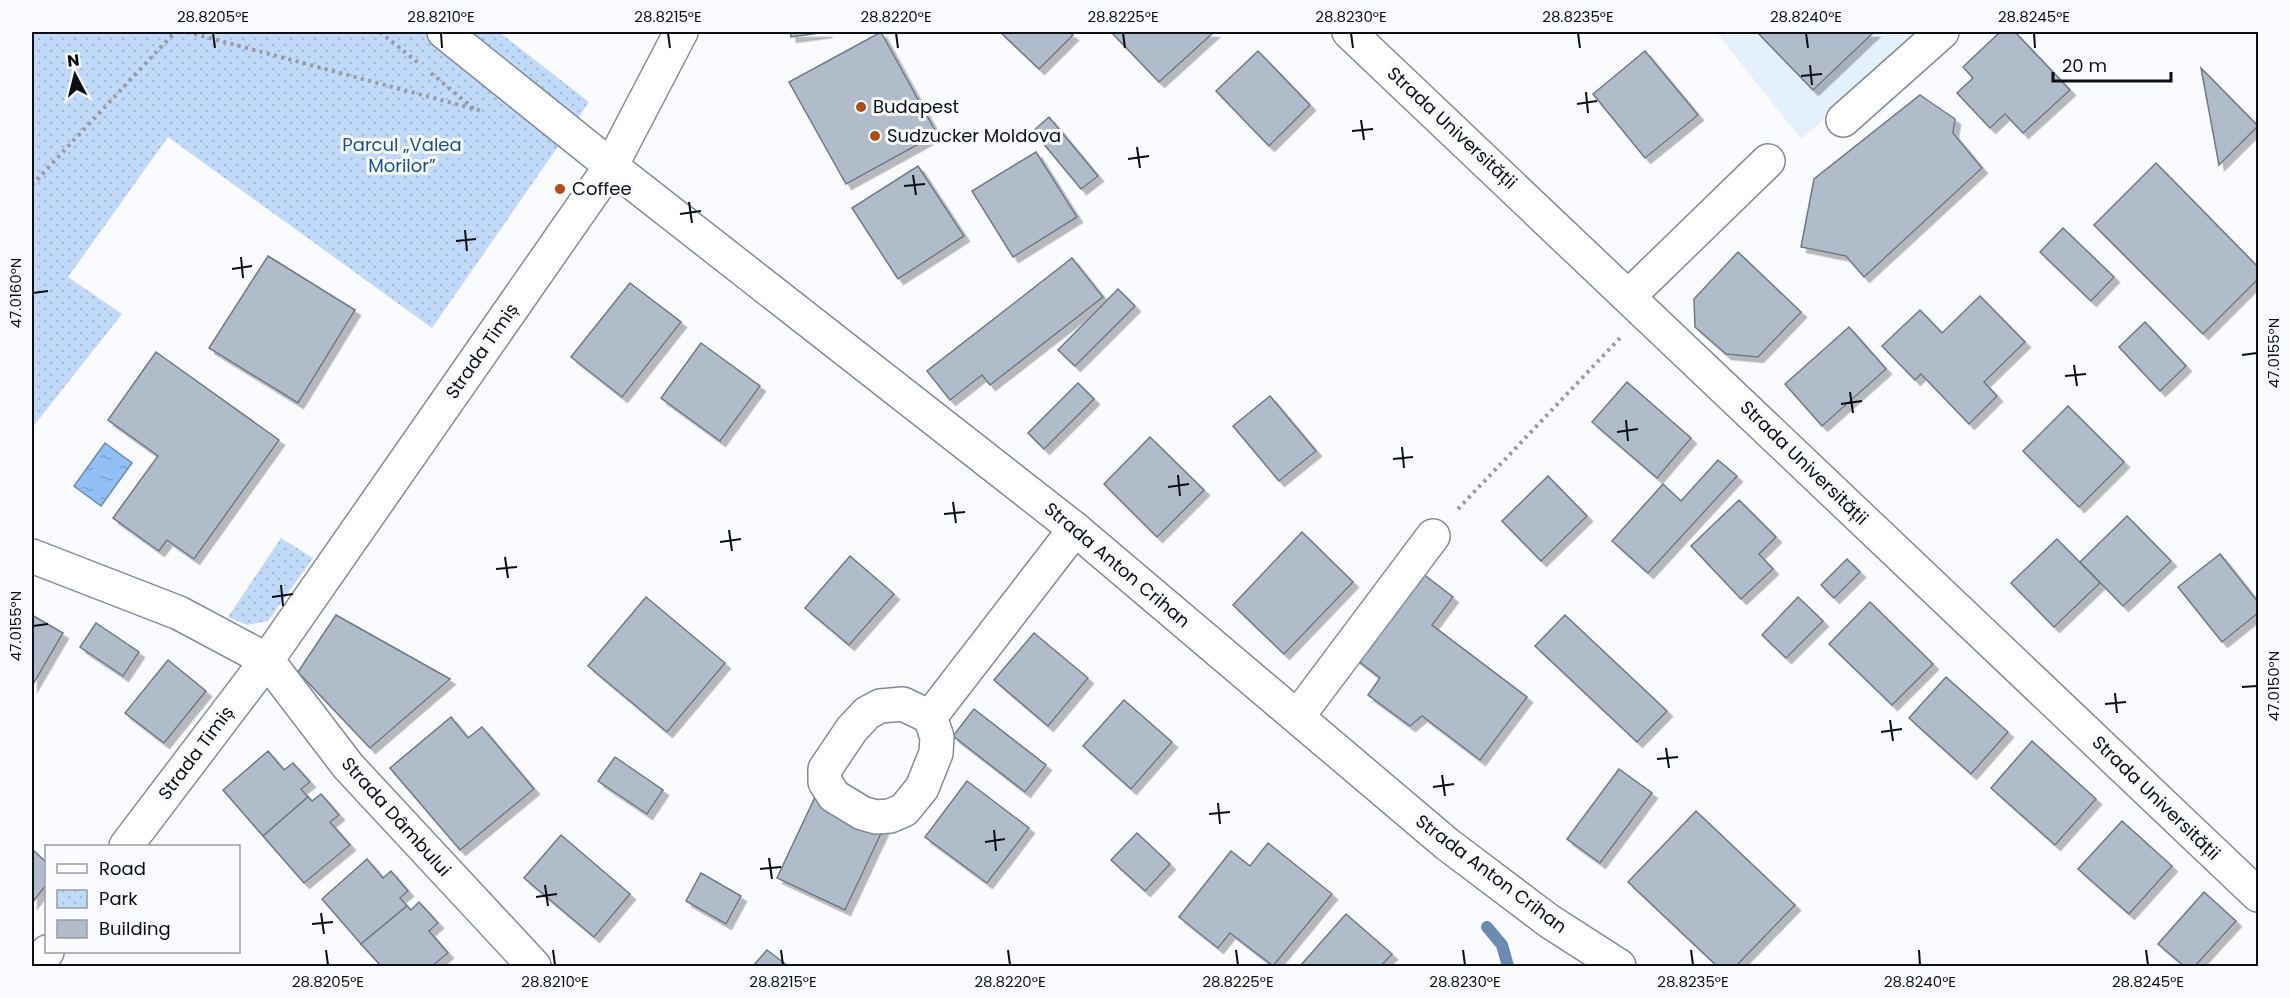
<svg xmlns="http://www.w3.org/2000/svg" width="2290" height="998" font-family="Poppins,sans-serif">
  <defs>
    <pattern id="park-dots" width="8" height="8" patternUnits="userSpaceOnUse" patternTransform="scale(1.5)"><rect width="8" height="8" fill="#c1daf9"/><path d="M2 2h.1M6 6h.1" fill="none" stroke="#a4bad5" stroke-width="1.8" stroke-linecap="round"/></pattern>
    <pattern id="water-ripples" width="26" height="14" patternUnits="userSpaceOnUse" patternTransform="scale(1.5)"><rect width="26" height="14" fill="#92bff6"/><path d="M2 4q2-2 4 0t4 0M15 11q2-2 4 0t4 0" fill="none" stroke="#7da3d2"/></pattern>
    <filter id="shadow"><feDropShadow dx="5.5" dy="5.5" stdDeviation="0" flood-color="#0004"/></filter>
  </defs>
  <rect width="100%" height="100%" fill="#f9fbfe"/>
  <!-- built -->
  <path fill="#e5f0fd" d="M1716,32H1926L1801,139Z"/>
  <!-- park -->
  <g fill="url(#park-dots)">
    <path d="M32,32H499L589,102L432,328L168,137L68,277L122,314L32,428Z"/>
    <path d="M281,538L313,558L268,621L247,625L228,617Z"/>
  </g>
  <!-- water -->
  <path fill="url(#water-ripples)" stroke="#6a8ab2" stroke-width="1.5" d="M105,443L132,463L101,506L74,486Z"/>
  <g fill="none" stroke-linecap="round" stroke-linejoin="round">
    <!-- stream -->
    <path stroke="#6a8ab2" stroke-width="12" d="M1487,927L1502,945L1508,966"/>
  </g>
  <!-- building -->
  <g fill="#b0bcca" stroke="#6f7a87" stroke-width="1.5" filter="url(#shadow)">
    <path d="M790,32H827L791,37Z"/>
    <path d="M881,32L937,134L846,184L789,82Z"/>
    <path d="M1000,32H1069L1073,35L1039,69Z"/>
    <path d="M1111,32H1214L1159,82Z"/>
    <path d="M1757,32H1874L1813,90Z"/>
    <path d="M2000,32H2015L2070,90L2023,133L2005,114L1990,128L1957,93L1973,78L1963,67Z"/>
    <path d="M1258,51L1310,105L1269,146L1216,91Z"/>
    <path d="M1645,51L1698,115L1645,158L1593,94Z"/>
    <path d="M2201,68L2258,126L2219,165Z"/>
    <path d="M1920,95L1955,119L1953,133L1982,168L1864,277L1846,256L1801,247L1814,179Z"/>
    <path d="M1049,117L1098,176L1081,189L1033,131Z"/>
    <path d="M1036,152L1077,217L1013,257L972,191Z"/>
    <path d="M2156,163L2258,267V279L2203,334L2094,225Z"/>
    <path d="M918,166L964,236L898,279L852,208Z"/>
    <path d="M2063,228L2114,277L2091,301L2040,252Z"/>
    <path d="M1738,252L1801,312L1758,357L1726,354L1695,327L1694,299Z"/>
    <path d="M268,256L355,310L298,403L209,348Z"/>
    <path d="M1072,258L1103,297L990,385L982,375L950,400L927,371Z"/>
    <path d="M630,283L681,322L622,397L571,357Z"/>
    <path d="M1118,289L1135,306L1075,366L1058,350Z"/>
    <path d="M1980,296L2025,342L1984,382L1997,396L1969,424L1921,374L1915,380L1882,346L1920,310L1942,333Z"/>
    <path d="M2145,322L2186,366L2160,391L2119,347Z"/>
    <path d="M1849,327L1886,369L1822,426L1785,384Z"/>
    <path d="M701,343L760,386L720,441L661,398Z"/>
    <path d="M156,352L279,440L194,559L167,540L159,551L113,518L158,456L108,420Z"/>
    <path d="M1627,382L1691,438L1657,478L1592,422Z"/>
    <path d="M1078,383L1094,399L1044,449L1028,433Z"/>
    <path d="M1270,396L1316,451L1279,481L1233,426Z"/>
    <path d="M2068,406L2124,462L2079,507L2023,451Z"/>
    <path d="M1150,437L1204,490L1157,537L1104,484Z"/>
    <path d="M1718,460L1737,476L1648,573L1612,541L1663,484L1681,501Z"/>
    <path d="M1548,476L1587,516L1541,561L1502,521Z"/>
    <path d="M1739,500L1776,537L1759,554L1773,569L1741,599L1691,546Z"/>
    <path d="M2127,516L2171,561L2123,606L2080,562Z"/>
    <path d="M1302,532L1353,582L1284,654L1233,605Z"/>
    <path d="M2057,539L2100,583L2054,627L2011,583Z"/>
    <path d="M2220,554L2258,602V613L2222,642L2178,587Z"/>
    <path d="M850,556L894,594L849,645L805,608Z"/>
    <path d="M1847,559L1860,572L1834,598L1821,585Z"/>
    <path d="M1418,570L1453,597L1432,625L1527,697L1480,760L1422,716L1410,726L1368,695L1380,678L1352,656Z"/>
    <path d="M646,597L725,663L667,732L588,666Z"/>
    <path d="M1798,597L1823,621L1786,658L1762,635Z"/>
    <path d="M1870,602L1933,664L1892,705L1829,644Z"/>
    <path d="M32,615L63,633L32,686Z"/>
    <path d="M336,615L450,679L370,748L298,672Z"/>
    <path d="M1565,615L1667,711L1637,742L1535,646Z"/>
    <path d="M96,623L139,652L123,676L80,647Z"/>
    <path d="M1034,633L1088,678L1048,726L994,680Z"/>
    <path d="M168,660L206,691L164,743L125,713Z"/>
    <path d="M1946,677L2008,732L1971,774L1909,718Z"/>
    <path d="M1124,700L1172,742L1131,789L1083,746Z"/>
    <path d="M974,709L1046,765L1025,792L953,736Z"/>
    <path d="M451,717L468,738L482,727L534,789L460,850L390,768Z"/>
    <path d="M2032,741L2096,799L2055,845L1991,788Z"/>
    <path d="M268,751L284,770L293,763L310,782L301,789L308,797L263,836L223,790Z"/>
    <path d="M615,757L663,790L647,814L598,781Z"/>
    <path d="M1619,769L1652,793L1600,863L1567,839Z"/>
    <path d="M967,781L1029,828L987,883L925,837Z"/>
    <path d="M321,794L339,815L330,822L350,845L304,883L263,836L308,797L312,801Z"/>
    <path d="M816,795L884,827L845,910L777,878Z"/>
    <path d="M1696,811L1795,905L1736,966H1717L1628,882Z"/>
    <path d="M2122,821L2172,866L2129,914L2078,869Z"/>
    <path d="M1137,833L1170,864L1145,891L1111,860Z"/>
    <path d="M561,835L630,894L594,937L524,878Z"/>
    <path d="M1268,843L1332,894L1273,966L1230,933L1218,948L1179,917L1231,851L1250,866Z"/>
    <path d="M32,849L46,862V885L32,903Z"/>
    <path d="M367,859L383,878L391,871L408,891L400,898L407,906L361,944L322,899Z"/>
    <path d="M701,873L741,896L726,924L686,901Z"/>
    <path d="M2204,892L2236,921L2195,966H2184L2158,944Z"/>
    <path d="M419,902L438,923L429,931L448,953L432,966H381L361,944L407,906L411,910Z"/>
    <path d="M1346,914L1392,954L1381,966H1300Z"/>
    <path d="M767,950L788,966H753Z"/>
  </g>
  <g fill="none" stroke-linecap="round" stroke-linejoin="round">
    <defs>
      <g id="minor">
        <path d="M444,32L611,166L1075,529L1447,844L1549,921L1619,966"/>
        <path d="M1349,32L2258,895"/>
        <path d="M1843,120L1942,32"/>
        <path d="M1629,296L1768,161"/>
        <path d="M32,556L179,613L267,660L348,766L534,966"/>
        <path d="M1298,716L1433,536"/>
        <path d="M930,717L937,737L936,753L922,788L904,810L890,816L876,817L862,813L834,796L825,782V769L852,729L867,713L880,706L903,704L930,717L1075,529"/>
        <path d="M126,846L267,660L611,166L681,32"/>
        <path d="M35,966L47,952"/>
      </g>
    </defs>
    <!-- minor casing -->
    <use href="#minor" stroke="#818c9a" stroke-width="36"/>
    <!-- path -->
    <g stroke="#989b9e" stroke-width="4" stroke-dasharray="3 4.5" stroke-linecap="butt">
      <path d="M187,32L482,111"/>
      <path d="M380,32L421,65"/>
      <path d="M431,73L474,109"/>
      <path d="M32,185L175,32"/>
      <path d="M1458,509L1620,338"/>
    </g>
    <!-- minor -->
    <use href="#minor" stroke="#fff" stroke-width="33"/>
  </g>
  <!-- ticks -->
  <path fill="none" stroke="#0b0f14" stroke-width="2" d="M213,33L215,48M441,33L442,48M668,33L670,48M896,33L898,48M1123,33L1125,48M1351,33L1353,48M1578,33L1580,48M1806,33L1808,48M2034,33L2035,48M1810,65L1812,85M1801,76L1822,74M1586,92L1588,113M1577,104L1597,101M1361,120L1364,140M1352,131L1373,129M1137,147L1140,168M1128,159L1149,156M913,175L916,195M904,186L925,184M689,202L692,223M680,214L701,211M465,230L467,251M456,241L476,239M241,257L243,278M232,269L252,266M33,293L48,291M2242,355L2257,353M2074,365L2077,386M2065,376L2086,374M1850,392L1853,413M1841,404L1862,401M1626,420L1628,441M1617,432L1638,429M1402,447L1404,468M1393,459L1413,457M1178,475L1180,496M1168,487L1189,484M953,502L956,523M944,514L965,512M729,530L732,551M720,542L741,539M505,557L508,578M496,569L517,567M281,585L283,606M272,597L293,594M33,626L48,624M2242,687L2257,686M2115,693L2117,713M2105,704L2126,702M1890,720L1893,741M1881,732L1902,729M1666,748L1669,768M1657,759L1678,757M1442,775L1445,796M1433,787L1454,784M1218,803L1220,824M1209,814L1230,812M994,830L996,851M985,842L1005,839M769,858L772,879M760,869L781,867M545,885L548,906M536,897L557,894M321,913L324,934M312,924L333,922M326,950L328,965M553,950L555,965M781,950L783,965M1008,950L1010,965M1236,950L1238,965M1463,950L1465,965M1691,950L1693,965M1919,950L1920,965M2146,950L2148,965"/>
  <!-- markers -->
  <g fill="#b04c17" stroke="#f9fbfe" stroke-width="2">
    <circle cx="861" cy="107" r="6"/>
    <circle cx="875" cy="136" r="6"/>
    <circle cx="560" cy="189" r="6"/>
  </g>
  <g text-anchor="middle" stroke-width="6" stroke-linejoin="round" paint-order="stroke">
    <!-- poi labels -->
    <g font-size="18" fill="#0b0f14" stroke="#f9fbfe" text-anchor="start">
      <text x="873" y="113">Budapest</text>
      <text x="887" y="142">Sudzucker Moldova</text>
      <text x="572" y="195">Coffee</text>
    </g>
    <!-- street labels -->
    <g font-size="18" fill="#0b0f14" stroke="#f9fbfe">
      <text transform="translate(1452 128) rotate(43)" y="6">Strada Universității</text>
      <text transform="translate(482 351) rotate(-55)" y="6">Strada Timiș</text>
      <text transform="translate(1804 463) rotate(44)" y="6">Strada Universității</text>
      <text transform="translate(1117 565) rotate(40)" y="6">Strada Anton Crihan</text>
      <text transform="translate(196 753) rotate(-53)" y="6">Strada Timiș</text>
      <text transform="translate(2156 798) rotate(44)" y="6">Strada Universității</text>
      <text transform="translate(396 817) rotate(48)" y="6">Strada Dâmbului</text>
      <text transform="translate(1491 874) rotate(37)" y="6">Strada Anton Crihan</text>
    </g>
    <!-- park labels -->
    <g font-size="18" fill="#155192" stroke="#f9fbfe">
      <text x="402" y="151">Parcul „Valea<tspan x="402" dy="21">Morilor”</tspan></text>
    </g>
  </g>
  <!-- border -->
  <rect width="2290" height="998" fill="none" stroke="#f9fbfe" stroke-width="66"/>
  <!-- legend -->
  <rect x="45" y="845" width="195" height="108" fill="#f9fbfe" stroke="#9a9da0" stroke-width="1.5"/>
  <rect x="57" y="864" width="30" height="9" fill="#ffffff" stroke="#9a9da0" stroke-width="1.5"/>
  <text x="99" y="875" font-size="18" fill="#0b0f14">Road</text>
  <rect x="57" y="890" width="30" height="18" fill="url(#park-dots)" stroke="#9a9da0" stroke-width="1.5"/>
  <text x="99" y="905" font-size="18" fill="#0b0f14">Park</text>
  <rect x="57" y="920" width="30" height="18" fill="#b0bcca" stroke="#9a9da0" stroke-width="1.5"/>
  <text x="99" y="935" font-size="18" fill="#0b0f14">Building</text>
  <!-- north arrow -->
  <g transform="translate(75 75) rotate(353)" stroke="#f9fbfe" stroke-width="4.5" paint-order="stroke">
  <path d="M0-4.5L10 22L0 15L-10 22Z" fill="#0b0f14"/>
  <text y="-9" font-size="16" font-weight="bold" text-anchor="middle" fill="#0b0f14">N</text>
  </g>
  <!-- scale -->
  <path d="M2053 72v9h118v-9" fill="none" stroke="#0b0f14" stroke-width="3"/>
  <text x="2062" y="72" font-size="18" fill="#0b0f14" stroke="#f9fbfe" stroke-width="4.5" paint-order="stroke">20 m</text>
  <rect x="33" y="33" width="2224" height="932" fill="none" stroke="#0b0f14" stroke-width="2"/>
  <g font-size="15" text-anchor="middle" fill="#0b0f14">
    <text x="213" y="22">28.8205°E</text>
    <text x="441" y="22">28.8210°E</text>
    <text x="668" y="22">28.8215°E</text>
    <text x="896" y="22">28.8220°E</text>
    <text x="1123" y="22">28.8225°E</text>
    <text x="1351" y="22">28.8230°E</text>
    <text x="1578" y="22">28.8235°E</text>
    <text x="1806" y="22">28.8240°E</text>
    <text x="2034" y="22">28.8245°E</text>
    <text transform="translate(16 293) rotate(-90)" y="5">47.0160°N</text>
    <text transform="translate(2274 353) rotate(-90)" y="5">47.0155°N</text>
    <text transform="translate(16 626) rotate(-90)" y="5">47.0155°N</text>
    <text transform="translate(2274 686) rotate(-90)" y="5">47.0150°N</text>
    <text x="328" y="987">28.8205°E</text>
    <text x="555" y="987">28.8210°E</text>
    <text x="783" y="987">28.8215°E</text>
    <text x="1010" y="987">28.8220°E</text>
    <text x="1238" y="987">28.8225°E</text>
    <text x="1465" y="987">28.8230°E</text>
    <text x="1693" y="987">28.8235°E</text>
    <text x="1920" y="987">28.8240°E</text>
    <text x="2148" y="987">28.8245°E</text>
  </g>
</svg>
